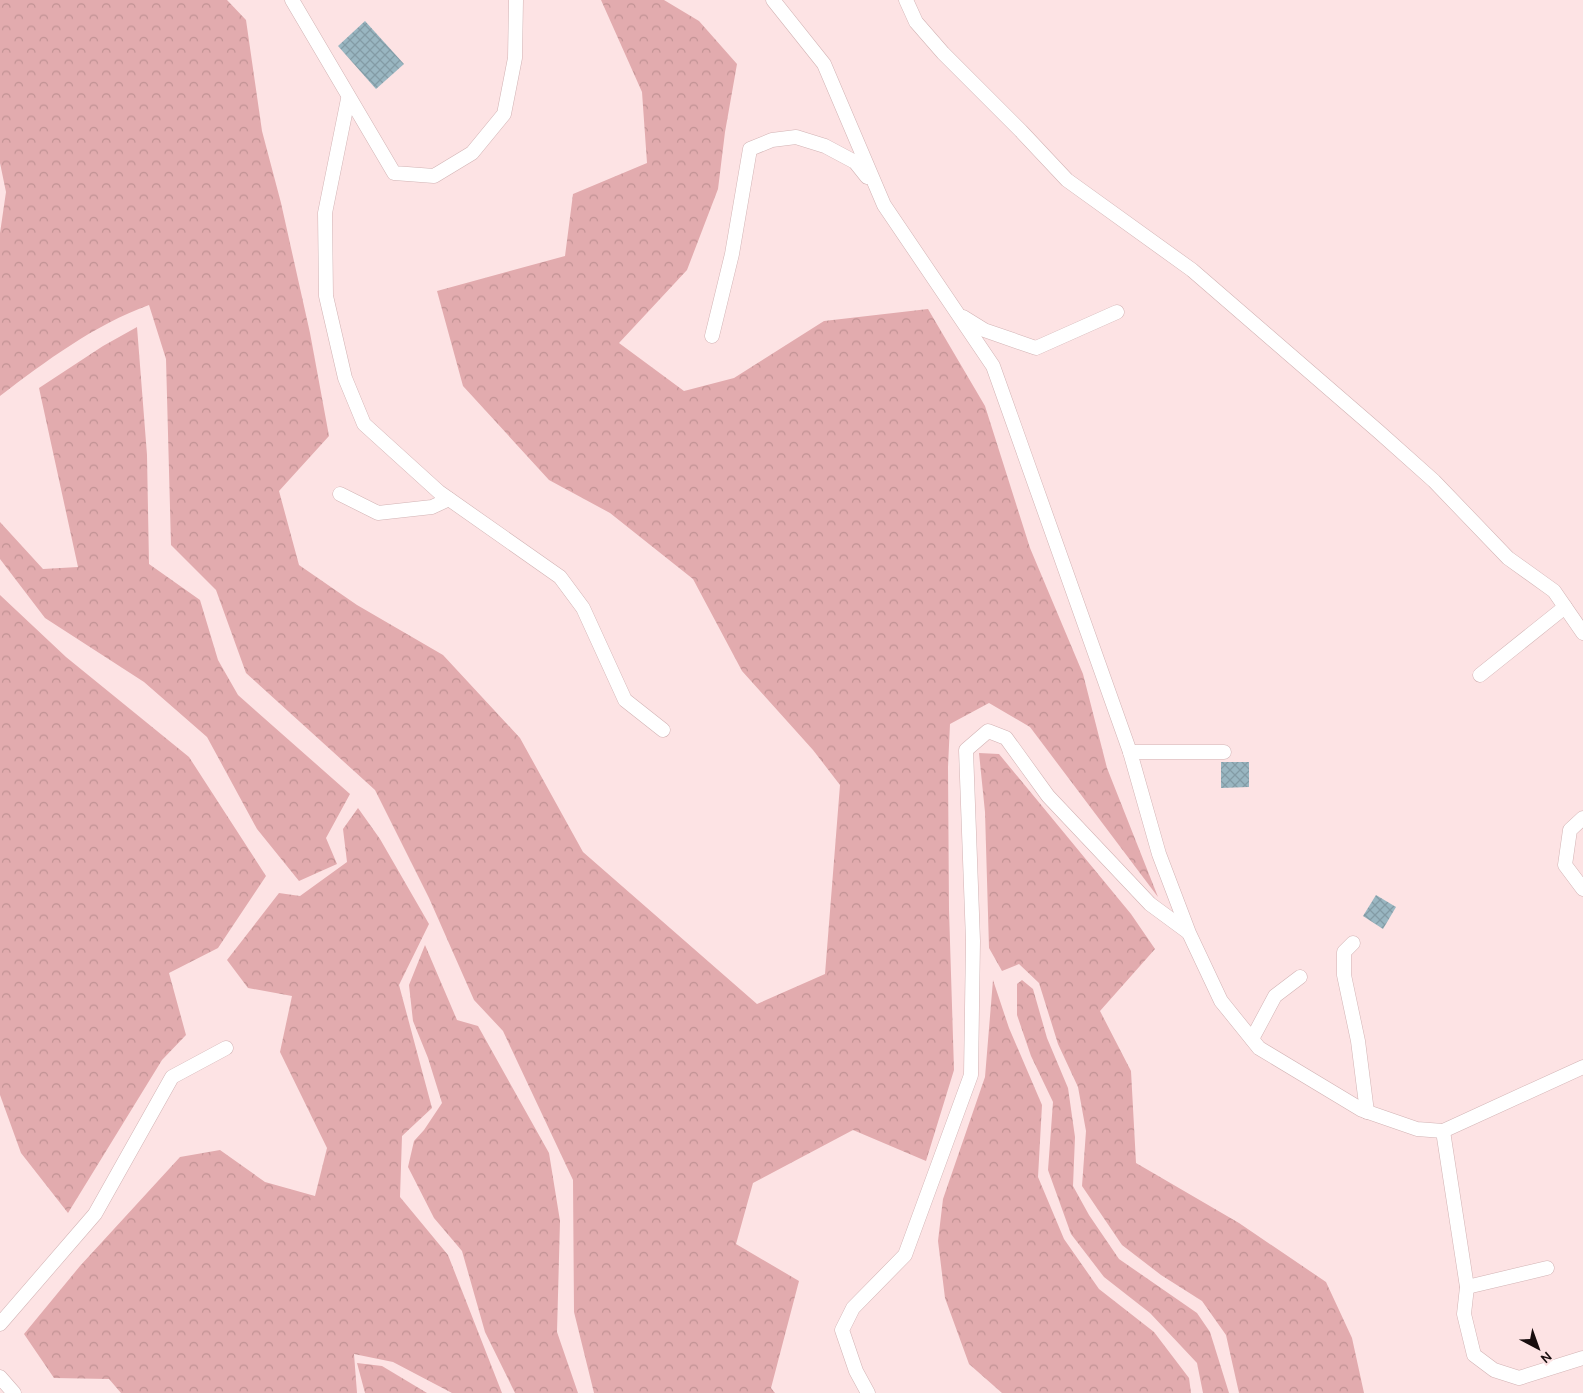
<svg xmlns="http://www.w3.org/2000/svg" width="1583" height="1393" font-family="Karla,sans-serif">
  <defs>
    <pattern id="forest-crowns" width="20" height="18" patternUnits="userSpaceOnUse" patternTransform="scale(1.25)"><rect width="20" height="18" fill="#e2abae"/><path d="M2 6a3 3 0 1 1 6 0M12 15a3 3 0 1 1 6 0" fill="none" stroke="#c19294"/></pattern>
    <pattern id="building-cross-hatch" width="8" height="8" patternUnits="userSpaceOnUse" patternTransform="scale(1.25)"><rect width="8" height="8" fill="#99b6c1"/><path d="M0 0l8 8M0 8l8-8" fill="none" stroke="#839ba5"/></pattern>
  </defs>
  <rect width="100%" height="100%" fill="#fde3e4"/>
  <!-- forest -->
  <g fill="url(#forest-crowns)">
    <path d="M0,0H227L246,20L262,131L281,203L310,333L329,436L279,491L299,565L357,605L443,655L520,738L583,852L757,1004L825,974L840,785L813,750L742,671L693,579L610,513L549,480L463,386L437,291L565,256L573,194L647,163L642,92L601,0H664L699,21L737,64L725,132L718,189L687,270L619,343L684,391L734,378L824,321L928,309L985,406L1030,548L1083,674L1107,768L1158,897L1030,727L989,703L950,724L948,767L949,910L954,1070L926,1161L853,1130L753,1183L736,1244L799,1281L771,1388L775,1393H594L574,1312L573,1180L503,1031L474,1000L429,898L375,790L246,673L216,590L171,545L166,359L149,305C94,325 46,361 0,396V233L6,192L0,163Z"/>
    <path d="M137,327L147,455L149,564L200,600L218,660L238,695L350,794L326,838L337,864L299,881L257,829L207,737L144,682L45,618L0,559V522L43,569L78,567L39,388L103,346Z"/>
    <path d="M0,595L66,657L189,757L266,876L218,948L169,973L186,1035L162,1060L68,1213L21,1153L0,1095Z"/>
    <path d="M979,753L999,754L1131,914L1155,949L1100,1011L1131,1071L1136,1163L1239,1223L1326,1282L1352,1338L1364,1393H1239L1226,1335L1202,1301L1161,1275L1122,1245L1082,1186L1086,1131L1078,1087L1058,1044L1039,983L1019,964L1002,971L989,948L985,812Z"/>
    <path d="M358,808L380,839L429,924L399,985L432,1108L402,1136L400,1197L448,1255L502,1393H452L393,1362L354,1354L357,1393H121L109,1379L54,1378L24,1334L80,1266L180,1157L220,1150L265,1182L315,1196L327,1148L280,1052L292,996L248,988L227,960L279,893L300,896L347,862L343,829Z"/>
    <path d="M425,945L457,1020L478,1026L549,1153L560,1221L557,1332L578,1393H515L485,1332L462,1251L434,1218L408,1167L414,1141L424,1130L442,1103L428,1058L413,1021L409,985Z"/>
    <path d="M993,980L1009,1028L1042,1105L1038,1177L1064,1239L1099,1289L1154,1332L1189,1378L1191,1393H1002L969,1364L945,1298L938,1241L943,1199L985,1077Z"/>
    <path d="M1022,980L1033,989L1047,1038L1068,1088L1075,1137L1073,1186L1089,1215L1119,1259L1197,1313L1210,1332L1229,1393H1203L1197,1363L1150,1313L1104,1277L1071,1234L1048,1170L1053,1102L1031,1056L1017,1015V984Z"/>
    <path d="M357,1363L382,1366L427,1393H365Z"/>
  </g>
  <!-- building -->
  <g fill="url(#building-cross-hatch)">
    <path d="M365,21L404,64L376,89L338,46Z"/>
    <path d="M1221,762H1249V787L1221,788Z"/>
    <path d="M1376,895L1396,907L1383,929L1363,916Z"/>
  </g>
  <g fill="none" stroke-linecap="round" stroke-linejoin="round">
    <defs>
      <g id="minor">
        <path d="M292,0L394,173L434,176L472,153L504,114L515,58L516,0"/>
        <path d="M773,0L824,64L884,205L993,366L1130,752L1159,854L1189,933L1221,1001L1259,1048L1362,1110L1417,1129L1443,1131L1583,1067"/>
        <path d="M906,0L916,22L943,53L1021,131L1067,180L1192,270L1378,431L1434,481L1508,558L1554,591L1583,633"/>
        <path d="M348,99L325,213L326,296L345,378L364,424L439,492L560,577L583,608L625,700L663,730"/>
        <path d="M963,317L984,330L1036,348L1117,312"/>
        <path d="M712,336L732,254L750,149L772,140L796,137L825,146L855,162L867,177"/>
        <path d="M340,494L378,513L432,507L449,499"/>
        <path d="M1480,675L1565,607"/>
        <path d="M1130,752H1224"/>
        <path d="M1583,818L1570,830L1565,865L1583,889"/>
        <path d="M1353,943L1344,952V975L1358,1041L1367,1112"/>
        <path d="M1252,1039L1275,996L1300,977"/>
        <path d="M1443,1131L1467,1287L1464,1314L1474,1355L1494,1370L1519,1378L1583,1358"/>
        <path d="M1467,1287L1547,1268"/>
        <path d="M0,1324L95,1214L172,1077L226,1048"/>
        <path d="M0,1377L14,1393"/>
        <path d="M868,1393L856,1371L842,1330L853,1308L905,1255L971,1075L973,941L966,750L988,731L1006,738L1048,796L1150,904L1188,932"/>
      </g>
    </defs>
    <!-- minor casing -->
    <use href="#minor" stroke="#d2b3b4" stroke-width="15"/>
    <!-- minor -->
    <use href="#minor" stroke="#fff" stroke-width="14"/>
  </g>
  <!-- north arrow -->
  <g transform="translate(1538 1348) rotate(139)" stroke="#fde3e4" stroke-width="4" paint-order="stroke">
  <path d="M0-4L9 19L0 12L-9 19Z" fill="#180d0e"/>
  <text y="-8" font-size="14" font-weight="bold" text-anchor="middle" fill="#180d0e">N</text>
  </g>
</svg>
